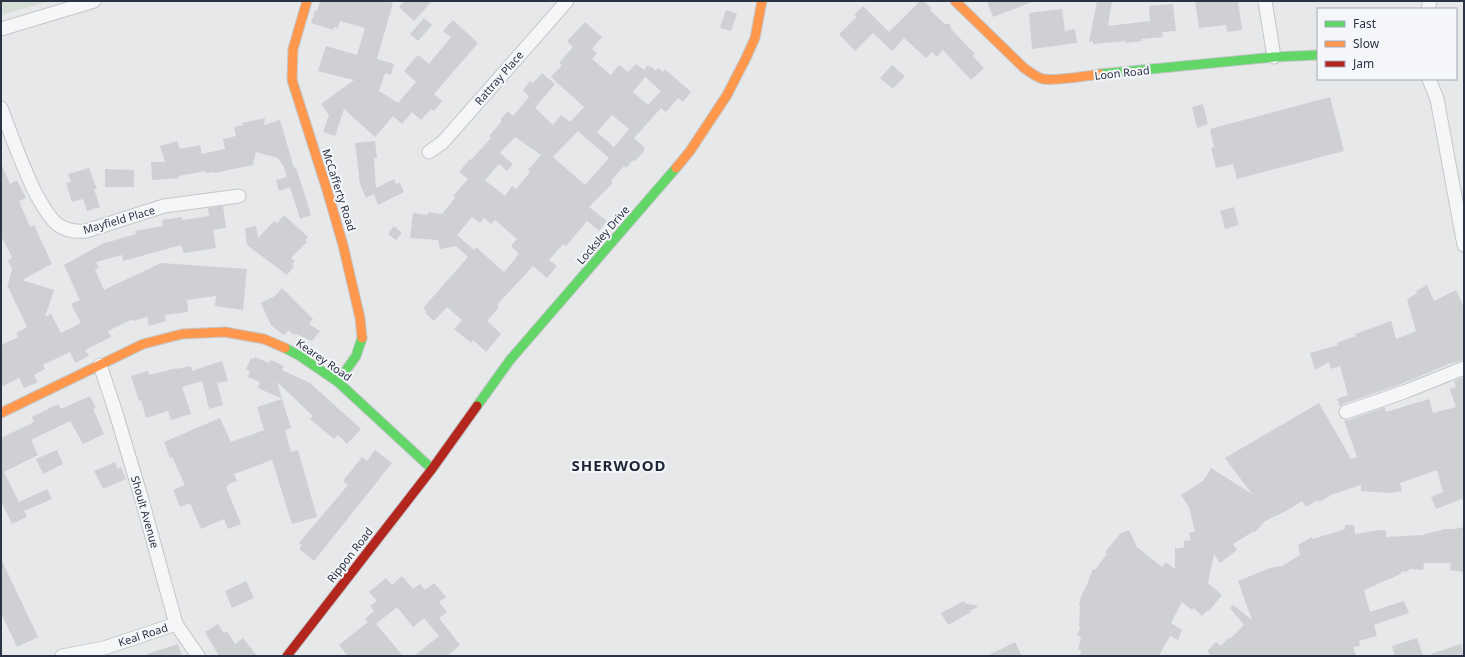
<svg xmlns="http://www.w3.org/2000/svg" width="1465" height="657" font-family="'Noto Sans',sans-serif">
  <rect width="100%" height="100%" fill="#e6e8ea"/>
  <!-- green -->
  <path fill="#d6ded6" d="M1,1H50L1,15Z"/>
  <!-- building -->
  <g fill="#ced0d3" fill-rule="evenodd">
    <path d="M320,1H386L393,3L377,59L394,64L391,75L385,73L379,91L398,103L416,82L404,71L418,55L429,64L451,37L443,31L453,20L478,43L434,94L442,101L434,111L431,109L421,120L412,112L402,124L393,116L375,137L344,109L335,136L323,132L329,115L321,104L354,80L318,71L326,46L357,55L365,28L340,21L338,28L334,27L333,30L311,23L315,11H317Z"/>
    <path d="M404,1H432L414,21L399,7Z"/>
    <path d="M920,1H924L931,8L930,10L945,24H950L951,29L975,54L973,56L984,68L971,80L943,50L937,57L932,52L926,58L904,38L892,51L873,33L855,51L839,34L857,17L854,15L863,6L889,32Z"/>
    <path d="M987,1H1032V2L993,17Z"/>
    <path d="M1097,1H1112L1108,26L1150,21L1149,6L1173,4L1176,31L1162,32L1163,37L1141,39L1142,41L1126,43V41L1093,44V41L1089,42Z"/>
    <path d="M1195,1H1238L1242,30L1227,32L1226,25L1199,28Z"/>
    <path d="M1062,9L1065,31L1075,29L1077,43L1032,49L1029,13Z"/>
    <path d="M726,10L737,14L731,31L720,28Z"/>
    <path d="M424,18L432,25L418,41L410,34Z"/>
    <path d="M585,22L602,37L592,49L597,53L592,59L611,75L619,65L628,72L636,64L644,70L648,65L650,68L651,66L656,71L658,68L663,72L665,69L691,92L683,102L678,98L666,112L661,108L634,138L645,148L643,150L644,151L635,161L633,160L626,168L624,166L611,181L613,183L589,207L607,221L599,231L587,221L566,246L563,244L549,260L557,266L547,278L533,266L497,305L499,307L487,321L501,334L486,352L473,340L471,343L454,329L462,320L447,307L434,321L425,313L427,312L423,308L468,257L456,246L440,249L438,240L410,238L413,213L428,215V212L442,214L455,198L453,196L468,179L459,172L470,159L471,160L491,138L489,136L502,121L500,120L508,111L513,116L529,97L523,90L530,81L533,83L542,73L555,84L535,108L553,125L561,115L570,122L584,107L551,77L562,65L559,63L573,47L567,41ZM645,77L661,91L648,105L633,92ZM612,115L629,129L614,147L597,132ZM578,131L609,158L585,185L553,157ZM515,137L541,155L528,170L530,172L516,189L512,186L505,196L485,180L499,164L507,171L513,164L500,153ZM472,217L480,223L484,218L491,224L495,220L517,239L511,246L519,254L504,272L476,247L474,250L457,235Z"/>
    <path d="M892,65L905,76L893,89L880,78Z"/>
    <path d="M1330,97L1344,151L1237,179L1233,164L1216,168L1211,148L1214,147L1210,129Z"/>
    <path d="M1203,104L1208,124L1197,128L1192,107Z"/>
    <path d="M265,118L264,125L280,120L294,168L296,167L311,215L300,219L290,187L279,191L276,180L287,177L284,167L278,158L256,152L253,165L214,173V172L206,173L205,171L179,176V178L152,180L151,162H165L160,146L177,141L180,149L200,145L202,154L225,149L223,139L236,136L234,127L243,125L242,123Z"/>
    <path d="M375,141L377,158H374L376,188L394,179L396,184L400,183L404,192L378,205L374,194L366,198L360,184L355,143Z"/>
    <path d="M1,163L10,184L17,180L26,198L19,201L30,227L34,225L52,264L22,280L54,290L45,317L51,314L61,333L81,323L71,304L80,300L64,265L102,244L136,234L135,231L163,226L162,220L182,217V220L209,216L208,208L223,206L226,228L213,230L216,248L184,253L181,245L123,261L122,255L96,262L99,268L95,270L104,290L161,263L247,269L243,310L215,306L216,296L187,300L188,312L165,315L166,321L149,326L147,317L133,321V319L108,331L111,337L85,350L89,356L75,363L70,352L43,365L45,369L34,375L38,382L24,388L19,378L1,387V345L18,337L16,333L27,327L8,287L7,288L12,269L8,261L12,257L1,236Z"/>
    <path d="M89,168L97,189H94L100,207L87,211L83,199L72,202L66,183L71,182L68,174Z"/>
    <path d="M105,169L134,170V187H105Z"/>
    <path d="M1234,207L1239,225L1225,229L1220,211Z"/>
    <path d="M284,215L308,237L305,240L307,242L291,258L295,261L292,264L294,266L287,275L247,245L245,228L256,226L258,238L274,221L277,223Z"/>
    <path d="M394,226L402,233L396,240L388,234Z"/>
    <path d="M1427,285L1434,301L1456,290L1464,307V360L1449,364L1401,384L1343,404L1340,407L1337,399L1348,395L1340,366L1331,369L1329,362L1315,370L1310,353L1338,345L1337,343L1356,336L1355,334L1391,321L1396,339L1416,331L1407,300L1417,293L1416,291Z"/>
    <path d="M282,288L313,319L309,324L320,331L312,341L296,334L294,335L289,330L284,335L282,334L271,325L261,303L275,296Z"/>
    <path d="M255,357L269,363L271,360L284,366L282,370L310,383L361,429L347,444L338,435L334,439L310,419L313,416L277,382L282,399L258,388L260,382L248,377L250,371L246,369L251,358L254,359Z"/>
    <path d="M222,361L228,381L217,383L223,405L209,409L202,381L182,387L191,414L171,420L168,411L146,418L141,400L139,401L131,376L148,371L149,375L177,368V369L191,366L192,371Z"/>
    <path d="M1464,377V498L1436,509L1431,497L1443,492L1437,470L1400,483L1402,491L1390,493L1361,491V485L1330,495V496L1319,502L1318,500L1306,507L1302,501L1288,510L1265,521L1255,532L1254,531L1233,544L1237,550L1220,563L1214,554L1208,583L1222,595L1209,611L1208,610L1202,616L1194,608L1192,610L1182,602L1171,623L1182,630L1178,640L1170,636L1159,656H1080L1081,650L1078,649L1081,637L1077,635L1081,628L1079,627L1080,606H1079L1081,596L1090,578H1089L1093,569L1095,570L1107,554L1105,552L1120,534L1129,530L1137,547L1162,567L1166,562L1175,569V548H1182L1183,547H1184V541L1191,540L1189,533L1195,532L1189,507L1181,495L1204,480L1211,468L1252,494L1225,458L1319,403L1351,459L1357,457L1344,420H1349L1385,407L1386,412L1429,399L1433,413L1456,407L1450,389L1456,387L1454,381Z"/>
    <path d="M90,396L96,408L93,409L104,434L83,444L70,421L31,440L38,455L4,472L19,502L47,489L52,499L24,511L27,517L12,524L1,501V438L34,422L32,417L58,404L61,409Z"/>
    <path d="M282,399L291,428L285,430L291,452L298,450L317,517L292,524L272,460L234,474L237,481L228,484L229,485L226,487L241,524L228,529L224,519L201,529L190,503L180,507L173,490L185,485L172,457L170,458L164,442L220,418L231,442L264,430L257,407Z"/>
    <path d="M57,450L63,464L43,474L36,459Z"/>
    <path d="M375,450L392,463L314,561L299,549L302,545L299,543L348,485L343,481L362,457L367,461Z"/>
    <path d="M115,462L118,469L121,467L126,479L103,489L94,471Z"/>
    <path d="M1345,525H1354L1355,534L1380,530L1386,531V537L1424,535V534L1443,530V529H1455L1464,527V570L1463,572L1450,570L1451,563H1424L1423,570L1409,569V571L1401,572V574L1364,590L1370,612L1404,601L1409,613L1374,625L1377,636L1359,641L1360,646L1353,647L1356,656H1212L1207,651L1216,642L1221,646L1228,638L1230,639L1244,625L1230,608L1233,605L1252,620L1238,581L1270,568L1282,566L1300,555L1298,545L1312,537L1313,539L1345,529Z"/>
    <path d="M1,559L38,637L17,647L1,613Z"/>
    <path d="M402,576L413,589L420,584L425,590L434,583L446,597L439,602L447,612L439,618L460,645L447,656H414L439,636L424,618L413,627L397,607L376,624L403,656H348L339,645L368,622L365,619L374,611L370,606L377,601L369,592L386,578L392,585Z"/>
    <path d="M246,581L254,598L232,608L225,591Z"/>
    <path d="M964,601L965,603L979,606L970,611L971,612L948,625L941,613Z"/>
    <path d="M218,624L224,633L227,631L235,644L243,638L257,656H219L205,632Z"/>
    <path d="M1417,638L1423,656H1395L1392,646Z"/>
    <path d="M1015,642L1022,656H987Z"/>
    <path d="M178,644L182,656H147V654Z"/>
    <path d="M1461,644L1464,656H1431V654Z"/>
  </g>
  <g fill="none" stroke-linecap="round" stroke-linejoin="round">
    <defs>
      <g id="street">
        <path d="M1265,1L1274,57"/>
        <path d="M1428,9L1430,1"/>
        <path d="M1,29L94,1"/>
        <path d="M1429,79L1437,99L1464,245"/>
        <path d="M1,108C12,137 22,166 36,194C42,204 48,217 57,224C66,231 76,232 86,231L164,206L239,196"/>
        <path d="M429,152L443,142L567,1"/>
        <path d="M100,365L115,410L142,500L176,624L198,656"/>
        <path d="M1346,412L1404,392L1464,368"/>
        <path d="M62,656L104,648L176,624"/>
      </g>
      <g id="fast">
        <path d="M1100,74L1274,57L1318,55"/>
        <path d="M285,348L300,356L338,382L432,469"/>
        <path d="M338,382L356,356L362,338"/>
        <path d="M477,406L510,360L676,168"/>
      </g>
      <g id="slow">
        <path d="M307,1L293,49L292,80L327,190L343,245L360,318L362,338"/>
        <path d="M955,1L1024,68C1030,72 1036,77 1043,79C1055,81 1087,76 1100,74"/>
        <path d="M676,168L690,151L727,95L746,58L755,38L762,1"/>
        <path d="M1,413L143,344L182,334L225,332L264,339L285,348"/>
      </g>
      <path id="jam" d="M287,656L432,469L477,406"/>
    </defs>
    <!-- street casing -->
    <use href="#street" stroke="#c4c6c8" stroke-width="15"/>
    <!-- fast casing -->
    <use href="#fast" stroke="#c4c6c8" stroke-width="11"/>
    <!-- slow casing -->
    <use href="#slow" stroke="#c4c6c8" stroke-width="11"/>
    <!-- jam casing -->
    <use href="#jam" stroke="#c4c6c8" stroke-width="11"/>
    <!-- street -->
    <use href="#street" stroke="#f5f6f7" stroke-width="13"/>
    <!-- fast -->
    <use href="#fast" stroke="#63d668" stroke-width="9"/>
    <!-- slow -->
    <use href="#slow" stroke="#ff974d" stroke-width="9"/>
    <!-- jam -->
    <use href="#jam" stroke="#b3261e" stroke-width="9"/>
  </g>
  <g text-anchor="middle" stroke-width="4" stroke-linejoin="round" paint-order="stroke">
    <!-- street labels -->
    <g font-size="11" fill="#2b3445" stroke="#f4f6f9">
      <text transform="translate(1122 73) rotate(-6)" y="4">Loon Road</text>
      <text transform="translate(499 78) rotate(-49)" y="4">Rattray Place</text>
      <text transform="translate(339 190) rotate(72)" y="4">McCafferty Road</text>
      <text transform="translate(119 220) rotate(-16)" y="4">Mayfield Place</text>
      <text transform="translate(603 235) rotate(-49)" y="4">Locksley Drive</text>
      <text transform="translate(324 360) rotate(35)" y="4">Kearey Road</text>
      <text transform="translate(145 512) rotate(74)" y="4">Shoult Avenue</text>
      <text transform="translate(350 555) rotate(-52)" y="4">Rippon Road</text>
      <text transform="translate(143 635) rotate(-18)" y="4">Keal Road</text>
    </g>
    <!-- district labels -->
    <g font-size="15" font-weight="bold" letter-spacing="1" fill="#1d2536" stroke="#f4f6f9">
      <text x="619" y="471">SHERWOOD</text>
    </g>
  </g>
  <!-- border -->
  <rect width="1465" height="657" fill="none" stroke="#2b3445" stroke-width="4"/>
  <!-- legend -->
  <rect x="1317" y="8" width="140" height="72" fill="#f4f6f9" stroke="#a4a8b1"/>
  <rect x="1325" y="21" width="20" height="6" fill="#63d668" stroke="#a4a8b1"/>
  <text x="1353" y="28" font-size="12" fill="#2b3445">Fast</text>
  <rect x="1325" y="41" width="20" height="6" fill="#ff974d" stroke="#a4a8b1"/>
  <text x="1353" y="48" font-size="12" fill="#2b3445">Slow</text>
  <rect x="1325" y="61" width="20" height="6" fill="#b3261e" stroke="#a4a8b1"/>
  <text x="1353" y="68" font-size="12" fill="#2b3445">Jam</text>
</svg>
